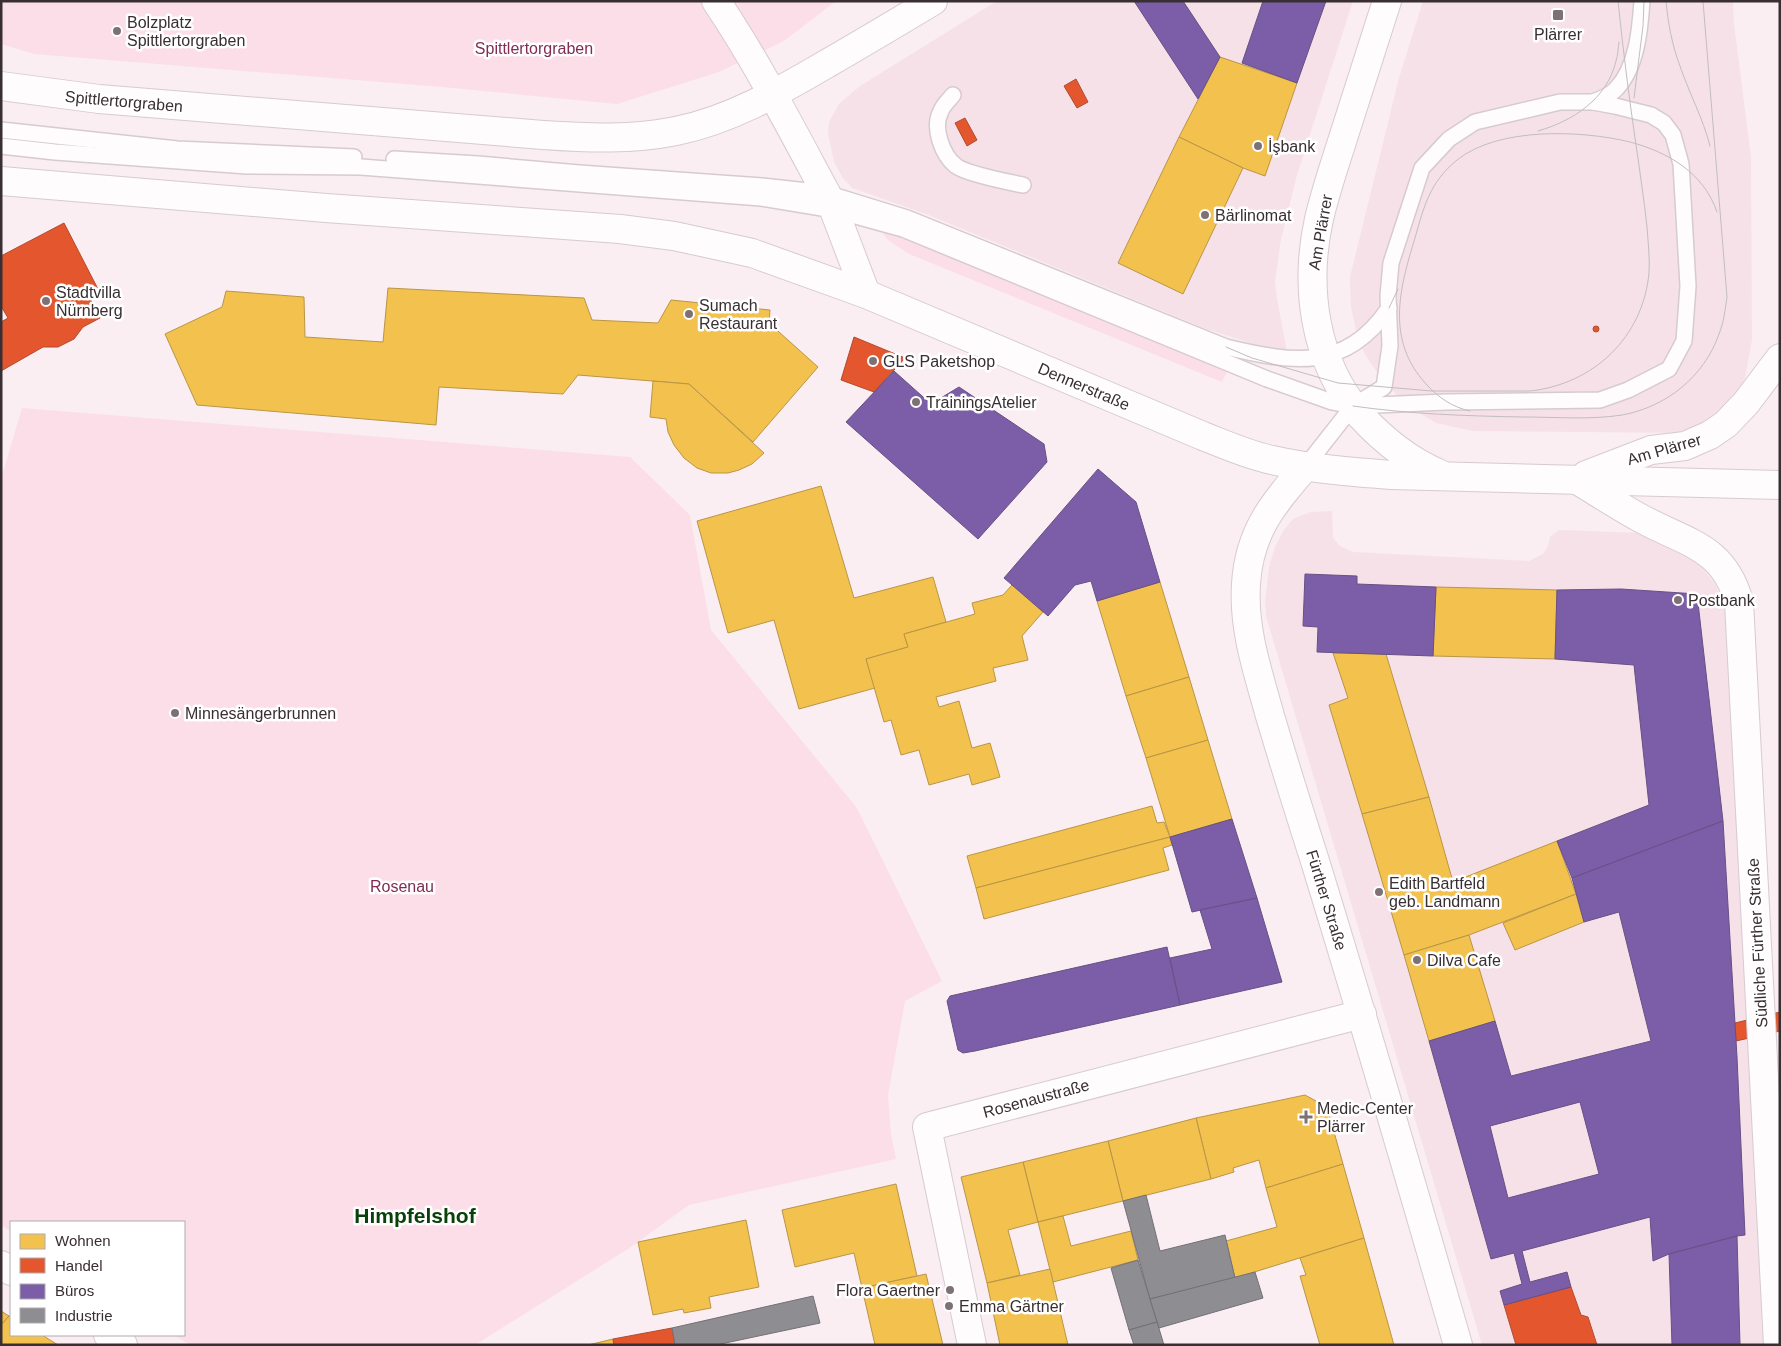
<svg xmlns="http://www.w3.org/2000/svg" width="1781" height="1346" font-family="Helvetica,sans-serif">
  <rect width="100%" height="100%" fill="#faeef2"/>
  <!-- built -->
  <g fill="#f6e1e9">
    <path d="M997,1H1353L1297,175L1281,239L1275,282L1277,299L1287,352L1256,345L1204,328L926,214L852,188L843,178L834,162L828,133L829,122L839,104L860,86Z"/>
    <path d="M1423,1H1733L1734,24L1751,157L1752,340L1745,378L1735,398L1722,411L1688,433L1473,431L1436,423L1405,404L1381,378L1366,356L1358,339L1351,307L1350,277L1399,78Z"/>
    <path d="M1332,511L1333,538L1340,546L1353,552L1529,561L1543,554L1548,546L1550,537L1559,530L1643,533L1687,551L1705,571L1715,584L1721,597L1727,620L1765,1345H1482L1266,616L1265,602L1269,567L1275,547L1283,531L1293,519L1300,516L1311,512Z"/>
  </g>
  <!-- green -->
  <g fill="#fcdee9">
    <path d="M1,1H836L784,41L719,72L617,104L442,87L34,54L1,44Z"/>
    <path d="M881,231L924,245L1227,372L1222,382L909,254L888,240Z"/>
    <path d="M22,408L630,457L690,515L711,630L857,808L942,981L905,1001L888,1095L891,1134L896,1159L689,1205L631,1247L475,1345H190L174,1335H184V1222H11V1232L1,1225V479Z"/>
  </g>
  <!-- homes -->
  <g fill="#f2c14e" stroke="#ba9546">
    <path d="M1220,57L1297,83L1265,176L1243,168L1179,137Z"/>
    <path d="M1179,137L1243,168L1183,294L1118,263Z"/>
    <path d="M388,288L584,298L592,320L658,323L671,300L770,310L769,323L818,367L753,442L689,384L578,375L563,394L439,387L436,425L197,405L165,334L222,307L226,291L304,297L305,337L383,342Z"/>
    <path d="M653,381L689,384L764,453L752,464L739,470L728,473H711L697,468L684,458L674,445L668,432L666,419L650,417Z"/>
    <path d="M821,486L854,598L933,577L946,622L904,634L908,647L866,659L875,688L799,709L774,620L728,633L697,521Z"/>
    <path d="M1160,582L1189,677L1126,696L1097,601Z"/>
    <path d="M1012,585L1043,612L1022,636L1028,660L993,668L996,681L936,697L939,707L959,701L972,748L990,743L1000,777L972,785L969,774L929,785L919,750L901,755L891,720L884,722L866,659L908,647L904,634L975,614L972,603L1003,595Z"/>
    <path d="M1436,587L1557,590L1555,659L1433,656Z"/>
    <path d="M1333,653L1386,654L1429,797L1362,814L1329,705L1348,698Z"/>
    <path d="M1189,677L1208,740L1146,758L1126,696Z"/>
    <path d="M1208,740L1232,819L1170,837L1146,758Z"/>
    <path d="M1429,797L1453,882L1557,841L1576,894L1469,935L1404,955L1362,814Z"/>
    <path d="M1152,806L1157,823L1164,822L1170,837L976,888L967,856Z"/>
    <path d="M1170,837L1172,845L1163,848L1169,870L984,919L976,888Z"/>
    <path d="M1576,894L1584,922L1515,950L1503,923Z"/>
    <path d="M1469,935L1495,1021L1429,1041L1404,955Z"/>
    <path d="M1305,1095L1327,1107L1343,1164L1266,1188L1259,1160L1233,1168L1234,1172L1211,1179L1196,1118Z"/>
    <path d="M1196,1118L1211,1179L1123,1201L1108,1141Z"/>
    <path d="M1108,1141L1123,1201L1038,1222L1023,1162Z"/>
    <path d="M1023,1162L1038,1222L1008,1230L1020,1275L987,1283L961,1177Z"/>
    <path d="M1343,1164L1364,1238L1235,1278L1226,1241L1277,1227L1266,1188Z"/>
    <path d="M896,1184L917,1276L862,1288L854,1253L795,1267L782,1210Z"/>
    <path d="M1063,1216L1071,1246L1131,1231L1138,1260L1053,1282L1038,1222Z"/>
    <path d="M746,1220L759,1287L709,1297L711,1308L684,1313L683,1309L653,1315L638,1242Z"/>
    <path d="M1364,1238L1394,1345H1320L1300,1276L1306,1275L1300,1258Z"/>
    <path d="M1050,1269L1068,1345H1000L987,1283Z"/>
    <path d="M926,1274L943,1345H875L862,1288Z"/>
    <path d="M1,1311L9,1316L1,1325Z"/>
    <path d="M9,1316L11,1317V1335H42L58,1345H1V1325Z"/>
    <path d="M613,1339L614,1345H588Z"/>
  </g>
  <!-- shops -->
  <g fill="#e4572e" stroke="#b14b2f">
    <path d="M1076,79L1088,102L1077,108L1064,86Z"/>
    <path d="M965,118L977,140L967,146L955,123Z"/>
    <path d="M64,223L99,291L89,296L100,318L83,327L74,339L58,347H43L1,371V322L8,318L1,306V256Z"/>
    <circle cx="1596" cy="329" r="3"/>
    <path d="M854,337L905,358L874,392L841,380Z"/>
    <path d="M1780,1012V1031L1736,1041L1735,1023Z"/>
    <path d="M1571,1287L1581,1315L1588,1317L1597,1345H1516L1504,1305Z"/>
    <path d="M672,1328L675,1345H614L613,1339Z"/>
  </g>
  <!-- offices -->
  <g fill="#7b5ea7" stroke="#675084" fill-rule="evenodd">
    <path d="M1134,1H1183L1220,57L1198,99Z"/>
    <path d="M1263,1H1326L1297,83L1242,63Z"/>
    <path d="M894,371L931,404L959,387L1044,444L1047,462L978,539L846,422Z"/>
    <path d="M1098,469L1136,502L1160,582L1097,601L1091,581L1075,585L1048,616L1004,578Z"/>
    <path d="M1305,574L1357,576V584L1436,587L1433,656L1317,652L1318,627L1303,626Z"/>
    <path d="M1621,589L1697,594L1723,821L1572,878L1557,841L1649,805L1634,665L1555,659L1557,590Z"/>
    <path d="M1232,819L1257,898L1192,912L1170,837Z"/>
    <path d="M1723,821L1737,1057L1745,1235L1737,1236L1669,1254L1653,1261L1650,1217L1522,1251L1530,1282L1567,1272L1571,1287L1504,1305L1500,1291L1522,1284L1514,1253L1491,1259L1429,1041L1495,1021L1511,1076L1651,1041L1619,912L1584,922L1572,878ZM1580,1102L1599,1174L1508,1198L1490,1126Z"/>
    <path d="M1257,898L1282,982L1180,1005L1170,958L1212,949L1200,910Z"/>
    <path d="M1167,947L1180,1005L975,1051L963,1053L958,1050L947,1001L950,996Z"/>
    <path d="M1737,1236L1740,1345H1672L1669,1254Z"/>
  </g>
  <!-- industry -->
  <g fill="#8d8d92" stroke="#747075">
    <path d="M1146,1195L1160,1251L1225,1235L1235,1278L1150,1299L1123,1201Z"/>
    <path d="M1138,1260L1157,1322L1129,1330L1111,1268Z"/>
    <path d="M1255,1272L1263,1298L1159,1328L1150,1299Z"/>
    <path d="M813,1296L820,1323L716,1345H675L672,1328Z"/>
    <path d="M1157,1322L1164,1345H1134L1129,1330Z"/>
  </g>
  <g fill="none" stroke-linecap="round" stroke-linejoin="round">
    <defs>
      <g id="lane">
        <path d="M953,95C949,100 943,105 941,111C932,127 942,155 956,166C967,174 1008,182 1023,185"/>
        <path d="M1593,102C1601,99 1610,96 1616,89C1637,67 1640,30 1642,1"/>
        <path d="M1,130L177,149L354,157"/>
        <path d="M1,146L55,152L247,166L361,167L761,198L834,210L903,229L1267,379L1332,402L1353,406L1446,402L1600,400L1628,390L1669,369L1684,341L1688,286L1681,164L1673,135L1664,123L1651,115L1615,106L1593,102H1560L1475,122L1449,139L1422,168L1391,263L1388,296L1390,346L1384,387L1353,406L1305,467"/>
        <path d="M394,159L478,164L579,173L762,186L826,193L907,218L1226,347C1293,363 1345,372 1389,308"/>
      </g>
      <g id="street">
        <path d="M716,1C757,62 791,128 826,193L834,210L866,294"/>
        <path d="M1305,467C1273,504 1249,532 1246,584C1243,630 1258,672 1270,716C1284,763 1299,811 1314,858C1364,1020 1411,1182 1458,1345"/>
        <path d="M1,1265L11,1271"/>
        <path d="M108,1335L123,1345"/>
        <path d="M972,1345L927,1127L1362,1014"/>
      </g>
      <g id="secondary">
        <path d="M1387,1C1373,45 1359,88 1345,132C1336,161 1326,189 1319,219C1304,287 1314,362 1361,416C1383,440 1409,461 1440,474"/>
        <path d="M1,86L99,99L543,135C587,138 632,140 676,131C731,120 780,91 828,63C863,43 898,22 933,1"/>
        <path d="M1,181L326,208L620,229L674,236L752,253L866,294L1203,436C1226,445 1248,455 1272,460C1312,469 1352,472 1392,475L1780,485"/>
        <path d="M1586,475L1651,450L1685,446L1710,435L1726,424L1746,403L1780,358"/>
        <path d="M1577,480C1599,493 1621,508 1644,520C1687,543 1724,547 1739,602L1778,1345"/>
      </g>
    </defs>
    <!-- lane casing -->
    <use href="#lane" stroke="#d6cbcf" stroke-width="18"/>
    <!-- street casing -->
    <use href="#street" stroke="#d6cbcf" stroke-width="30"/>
    <!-- secondary casing -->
    <use href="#secondary" stroke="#d6cbcf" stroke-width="30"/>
    <!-- lane -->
    <use href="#lane" stroke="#fefcfd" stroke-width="15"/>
    <!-- street -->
    <use href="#street" stroke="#fefcfd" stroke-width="28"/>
    <!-- secondary -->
    <use href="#secondary" stroke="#fefcfd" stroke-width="28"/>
    <!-- tram -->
    <g stroke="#c1bebf" stroke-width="1">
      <path d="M1666,1C1668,23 1672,45 1680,66C1689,93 1703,118 1710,146"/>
      <path d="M1634,98L1643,26L1644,1"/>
      <path d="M1538,131C1573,121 1607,99 1616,61C1618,55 1618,48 1619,42"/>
      <path d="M1389,308L1398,289"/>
      <path d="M1226,347L1252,358L1338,383L1432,391H1530C1594,384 1643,337 1649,273C1650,258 1648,242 1647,227C1644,200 1640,172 1636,145C1629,97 1623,49 1618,1"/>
      <path d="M1353,406C1409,414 1466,416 1523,417C1556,417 1590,420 1622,415C1666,407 1704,377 1719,334C1724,322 1725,310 1727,297L1703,1"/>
      <path d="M1470,411C1452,407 1439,398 1426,384C1386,340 1399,290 1415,238C1424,206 1430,182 1457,160C1498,127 1581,130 1630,142C1668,152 1704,173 1717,212"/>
    </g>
  </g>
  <!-- markers -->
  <g fill="#7d7175" stroke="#fff" stroke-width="2">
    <rect x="1552" y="9" width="12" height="12" rx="2.5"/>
    <circle cx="117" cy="31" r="5"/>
    <circle cx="1258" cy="146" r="5"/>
    <circle cx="1205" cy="215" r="5"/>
    <circle cx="46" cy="301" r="5"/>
    <circle cx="689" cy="314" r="5"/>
    <circle cx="873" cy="361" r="5"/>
    <circle cx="916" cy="402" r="5"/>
    <circle cx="1678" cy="600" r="5"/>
    <circle cx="175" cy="713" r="5"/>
    <circle cx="1379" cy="892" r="5"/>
    <circle cx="1417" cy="960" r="5"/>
    <path d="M1303.5 1109.5h5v5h5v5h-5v5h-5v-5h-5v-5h5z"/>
    <circle cx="950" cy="1290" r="5"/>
    <circle cx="949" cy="1306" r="5"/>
  </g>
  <g text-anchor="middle" stroke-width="5" stroke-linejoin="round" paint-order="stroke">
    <!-- poi labels -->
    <g font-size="16" fill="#392e32" stroke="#fff" text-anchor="start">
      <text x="127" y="28">Bolzplatz<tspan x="127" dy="18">Spittlertorgraben</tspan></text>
      <text x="1558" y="40" text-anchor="middle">Plärrer</text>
      <text x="1268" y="152">İşbank</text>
      <text x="1215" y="221">Bärlinomat</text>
      <text x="56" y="298">Stadtvilla<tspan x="56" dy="18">Nürnberg</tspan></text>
      <text x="699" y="311">Sumach<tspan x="699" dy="18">Restaurant</tspan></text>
      <text x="883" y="367">GLS Paketshop</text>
      <text x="926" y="408">TrainingsAtelier</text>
      <text x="1688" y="606">Postbank</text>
      <text x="185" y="719">Minnesängerbrunnen</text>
      <text x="1389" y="889">Edith Bartfeld<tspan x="1389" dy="18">geb. Landmann</tspan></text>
      <text x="1427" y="966">Dilva Cafe</text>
      <text x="1317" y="1114">Medic-Center<tspan x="1317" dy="18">Plärrer</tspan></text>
      <text x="940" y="1296" text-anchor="end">Flora Gaertner</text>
      <text x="959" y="1312">Emma Gärtner</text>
    </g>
    <!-- park labels -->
    <g font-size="16" fill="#802c54" stroke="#fff">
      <text x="534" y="54">Spittlertorgraben</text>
      <text x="402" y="892">Rosenau</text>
    </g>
    <!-- street labels -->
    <g font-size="16" fill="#392e32" stroke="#fff">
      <text transform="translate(124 101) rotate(5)" y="6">Spittlertorgraben</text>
      <text transform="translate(1320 232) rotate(-80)" y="6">Am Plärrer</text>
      <text transform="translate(1084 386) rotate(23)" y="6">Dennerstraße</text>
      <text transform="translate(1664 449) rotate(-16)" y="6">Am Plärrer</text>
      <text transform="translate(1327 900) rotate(73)" y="6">Fürther Straße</text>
      <text transform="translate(1757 943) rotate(-93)" y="6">Südliche Fürther Straße</text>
      <text transform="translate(1036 1098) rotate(-15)" y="6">Rosenaustraße</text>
    </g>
    <!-- district labels -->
    <g font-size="21" font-weight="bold" fill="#0a4009" stroke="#fff">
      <text x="415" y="1223">Himpfelshof</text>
    </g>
  </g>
  <!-- border -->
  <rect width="1781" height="1346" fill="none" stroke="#392e32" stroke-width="5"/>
  <!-- legend -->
  <rect x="10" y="1221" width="175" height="115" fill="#ffffff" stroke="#b0abad"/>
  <rect x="20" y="1234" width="25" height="15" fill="#f2c14e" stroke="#b0abad"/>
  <text x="55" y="1246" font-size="15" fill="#392e32">Wohnen</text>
  <rect x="20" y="1258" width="25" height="15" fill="#e4572e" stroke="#b0abad"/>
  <text x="55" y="1271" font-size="15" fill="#392e32">Handel</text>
  <rect x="20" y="1284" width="25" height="15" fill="#7b5ea7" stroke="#b0abad"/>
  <text x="55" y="1296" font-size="15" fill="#392e32">Büros</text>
  <rect x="20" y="1308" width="25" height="15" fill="#8d8d92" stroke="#b0abad"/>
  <text x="55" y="1321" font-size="15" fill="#392e32">Industrie</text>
</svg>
